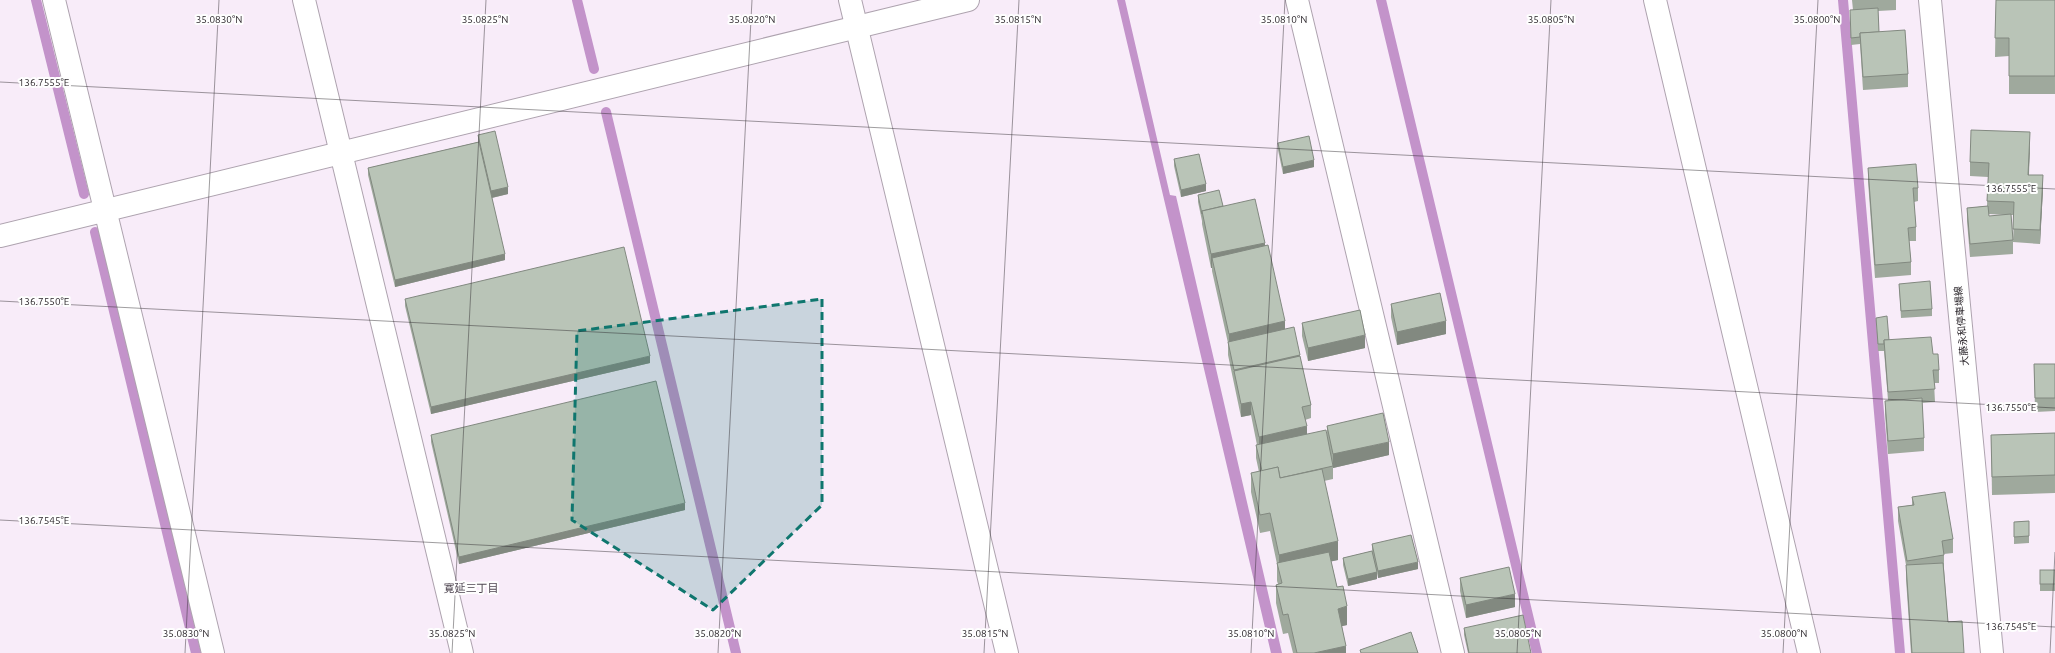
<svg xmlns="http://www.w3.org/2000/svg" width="2055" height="653" font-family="Ubuntu,'Noto Sans JP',sans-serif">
  <rect width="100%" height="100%" fill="#f8ecf9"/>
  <!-- water -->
  <path fill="#c393ca" d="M1117,0H1125L1170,195L1176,196L1282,653H1271Z"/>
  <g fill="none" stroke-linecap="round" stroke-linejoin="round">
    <!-- stream -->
    <g stroke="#c393ca" stroke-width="10">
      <path d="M36,0L84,194"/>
      <path d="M577,0L594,69"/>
      <path d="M1381,0L1537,653"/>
      <path d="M1843,0L1900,653"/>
      <path d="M606,112L736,653"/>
      <path d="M95,232L196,653"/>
    </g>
    <defs>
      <g id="street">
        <path d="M54,0L213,653"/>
        <path d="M304,0L462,653"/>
        <path d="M850,0L1007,653"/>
        <path d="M1297,0L1453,653"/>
        <path d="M1655,0L1809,653"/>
        <path d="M0,236L968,0"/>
      </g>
      <path id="secondary" d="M1930,0L1992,653"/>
    </defs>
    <!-- street casing -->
    <use href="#street" stroke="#aea3af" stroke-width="24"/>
    <!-- secondary casing -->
    <use href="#secondary" stroke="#aea3af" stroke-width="24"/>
    <!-- street -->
    <use href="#street" stroke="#fff" stroke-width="22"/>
    <!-- secondary -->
    <use href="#secondary" stroke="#fff" stroke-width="22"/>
  </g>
  <!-- wall -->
  <g fill="#9fa99d" fill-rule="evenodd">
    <path d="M1852,0H1896V10L1878,11L1879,32L1908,74V87L1863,90L1860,44L1851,45L1850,10H1853Z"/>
    <path d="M1996,0H2055V94H2009V56L1995,57Z"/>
    <path d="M478,135L508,194L492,198L505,260L395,287L368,175V168L478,142Z"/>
    <path d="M1278,143L1314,167L1283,174L1278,150Z"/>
    <path d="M2030,146L2029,175L2043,189L2040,244L2013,242L2014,215H2011L2013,240V254L1970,257L1967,221V208L1987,206L1988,177L1970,176V162ZM1989,214L2006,215L1989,216Z"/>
    <path d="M1174,159L1206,191L1181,197L1174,166Z"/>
    <path d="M1868,168L1918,188V201L1914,202L1916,227V241H1909L1911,262V275L1875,278L1868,181Z"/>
    <path d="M1198,195L1223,206L1265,246L1285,329L1300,357L1311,405V418L1305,420L1307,434L1327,436V426L1389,455L1333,468V479L1324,481L1338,560L1331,561L1337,587L1347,625L1342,626L1346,653H1293L1288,633L1283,634L1276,603V585L1278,584L1277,581V564L1270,531L1260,533L1251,492V473L1259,472L1256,458V445H1257L1251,415L1241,417L1228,355V343L1212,271V268H1211L1202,224V221L1198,202Z"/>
    <path d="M1899,284L1932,309V316L1901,318Z"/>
    <path d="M405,299L650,363L431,414L405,306Z"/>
    <path d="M1391,304L1446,334L1397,345L1391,317Z"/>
    <path d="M1876,318L1889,340L1933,354L1939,370V383H1934L1935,402L1922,403L1924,438V451L1888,454L1885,414V401L1888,400L1884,351H1878Z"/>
    <path d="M1302,323L1365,348L1308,361L1302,336Z"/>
    <path d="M2034,364H2055V411L2035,412Z"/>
    <path d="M2055,433V493L1992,495L1991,435Z"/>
    <path d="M431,435L685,510L459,564L431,442Z"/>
    <path d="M1912,497L1953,539V553L1944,554V569L1948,622L1964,653H1911L1906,579V565L1898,521V507L1912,505Z"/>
    <path d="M2029,521V543L2014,544V522Z"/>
    <path d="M1372,544L1418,569L1378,578L1377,573V579L1348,586L1343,565V558L1372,551Z"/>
    <rect x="2040" y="570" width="15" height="21"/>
    <path d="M1460,578L1515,607L1466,618L1460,591Z"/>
    <path d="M1464,628L1531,653H1468L1464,635Z"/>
  </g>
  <!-- shaded-wall -->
  <g fill="#828980">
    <path d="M2030,132V146L2028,188V175Z"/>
    <path d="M1314,160V167L1283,174V167Z"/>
    <path d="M2043,175V189L2040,244V230Z"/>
    <path d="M1206,184V191L1181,197V190Z"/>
    <path d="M508,187V194L491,198V191Z"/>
    <path d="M1265,243V256L1212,258V268H1211V254Z"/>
    <path d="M505,254V260L395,287V280Z"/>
    <path d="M1285,321V335L1229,347V334Z"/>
    <path d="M1446,321V334L1397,345V332Z"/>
    <path d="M1365,335V348L1308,361V348Z"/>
    <path d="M1300,355V369L1234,371V370Z"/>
    <path d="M650,356V363L431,414V407Z"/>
    <path d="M1251,402V415L1241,417V404Z"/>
    <path d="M1307,426V440L1259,450V437Z"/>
    <path d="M1389,442V455L1333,468V454Z"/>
    <path d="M685,503V510L459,564V557Z"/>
    <path d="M1338,541V560L1279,573V555Z"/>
    <path d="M1418,562V569L1378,578V571Z"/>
    <path d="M1377,572V579L1348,586V579Z"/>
    <path d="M1515,594V607L1466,618V605Z"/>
    <path d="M1347,606V625L1338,627V609Z"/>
    <path d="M1346,646V653H1314Z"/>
  </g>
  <!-- building -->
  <g fill="#b9c4b7" stroke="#828980">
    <path d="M1996,0H2055V76H2009V38H1995Z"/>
    <path d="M1878,8L1879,32L1860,33V37L1851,38L1850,10Z"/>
    <path d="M1905,30L1908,74L1863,77L1860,33Z"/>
    <path d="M1971,130L2030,132L2028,175H2043L2040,230L2013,229L2014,202L1987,201L1989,163L1970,162Z"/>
    <path d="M495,131L508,187L491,191L478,135Z"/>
    <path d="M1309,136L1314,160L1283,167L1278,143Z"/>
    <path d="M479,142L505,254L395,280L368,168Z"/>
    <path d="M1199,154L1206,184L1181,190L1174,159Z"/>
    <path d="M1916,164L1918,188H1913L1916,227L1908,228L1911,262L1875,265L1868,168Z"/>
    <path d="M1219,190L1223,206L1202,211V214L1198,195Z"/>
    <path d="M1255,199L1265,243L1211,254L1202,211Z"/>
    <path d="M1988,206L1989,216L2011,214L2013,240L1970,244L1967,208Z"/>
    <path d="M1268,245L1285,321L1229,334L1212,258Z"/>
    <path d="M624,247L650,356L431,407L405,299Z"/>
    <path d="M1930,281L1932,309L1901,311L1899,284Z"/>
    <path d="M1440,293L1446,321L1397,332L1391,304Z"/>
    <path d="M1360,310L1365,335L1308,348L1302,323Z"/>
    <path d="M1887,316L1889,340H1884V344H1878L1876,318Z"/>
    <path d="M1294,327L1300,355L1234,370L1228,342Z"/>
    <path d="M1931,337L1933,354H1938L1939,370H1933L1935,389L1888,392L1884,340Z"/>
    <path d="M1300,356L1311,405L1302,407L1307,426L1259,437L1251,402L1241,404L1234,371Z"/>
    <path d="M2034,364H2055V398H2035Z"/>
    <path d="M656,381L685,503L459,557L431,435Z"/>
    <path d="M1922,398L1924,438L1888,441L1885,401Z"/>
    <path d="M1383,413L1389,442L1333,454L1327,426Z"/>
    <path d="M1326,430L1333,466L1280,478L1278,467L1262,471L1256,445Z"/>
    <path d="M2055,433V475L1992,477L1991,435Z"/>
    <path d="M1278,467L1280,478L1322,469L1338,541L1279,555L1270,513L1260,515L1251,473Z"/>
    <path d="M1945,492L1953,539L1942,541L1944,555L1907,561L1898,507L1914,505L1912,497Z"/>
    <path d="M2029,521V536L2014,537V522Z"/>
    <path d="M1411,535L1418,562L1378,571L1372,544Z"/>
    <path d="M1372,551L1377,572L1348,579L1343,558Z"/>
    <path d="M1329,552L1337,587L1343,586L1347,606L1338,609L1346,646L1314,653H1297L1288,614L1283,615L1276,585L1282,583L1277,563Z"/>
    <path d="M1943,563L1948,622L1962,621L1964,653H1912L1906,565Z"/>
    <path d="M1509,567L1515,594L1466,605L1460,578Z"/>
    <rect x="2040" y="570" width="15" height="14"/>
    <path d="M1523,615L1531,653H1469L1464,628Z"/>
    <path d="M1411,632L1418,653H1361L1360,650Z"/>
  </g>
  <!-- marked area -->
  <path fill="#0f766e" fill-opacity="0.2" stroke="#0f766e" stroke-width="3" stroke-dasharray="8 5" stroke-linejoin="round" d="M822,299V505L713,610L572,520L577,331Z"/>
  <!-- ticks -->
  <path fill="none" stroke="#2b262b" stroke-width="1" stroke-opacity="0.45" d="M0,82L2055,189M0,301L2055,408M0,520L2055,627M185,653L219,0M452,653L486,0M718,653L752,0M984,653L1019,0M1251,653L1285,0M1517,653L1551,0M1783,653L1818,0M2050,653L2055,552"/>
  <g text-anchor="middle" stroke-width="4" stroke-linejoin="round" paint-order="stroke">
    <!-- street labels -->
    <g font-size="10" fill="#2b262b" stroke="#fefefe">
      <text transform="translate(1961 326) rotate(-95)" y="4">大藤永和停車場線</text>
    </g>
    <!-- neighbourhood labels -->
    <g font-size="11" fill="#504752" stroke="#fefefe">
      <text x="471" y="592">寛延三丁目</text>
    </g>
  </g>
  <g font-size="10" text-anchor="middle" fill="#2b262b" stroke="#fefefe" stroke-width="4" stroke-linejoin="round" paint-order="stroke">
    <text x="219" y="23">35.0830°N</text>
    <text x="485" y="23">35.0825°N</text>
    <text x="752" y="23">35.0820°N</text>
    <text x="1018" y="23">35.0815°N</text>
    <text x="1284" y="23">35.0810°N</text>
    <text x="1551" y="23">35.0805°N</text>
    <text x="1817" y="23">35.0800°N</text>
    <text x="44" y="86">136.7555°E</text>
    <text x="2011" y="192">136.7555°E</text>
    <text x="44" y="305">136.7550°E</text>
    <text x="2011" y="411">136.7550°E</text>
    <text x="44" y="524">136.7545°E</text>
    <text x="2011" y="630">136.7545°E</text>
    <text x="186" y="637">35.0830°N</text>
    <text x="452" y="637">35.0825°N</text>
    <text x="718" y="637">35.0820°N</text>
    <text x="985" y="637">35.0815°N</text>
    <text x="1251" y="637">35.0810°N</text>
    <text x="1518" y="637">35.0805°N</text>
    <text x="1784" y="637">35.0800°N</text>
  </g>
</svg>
